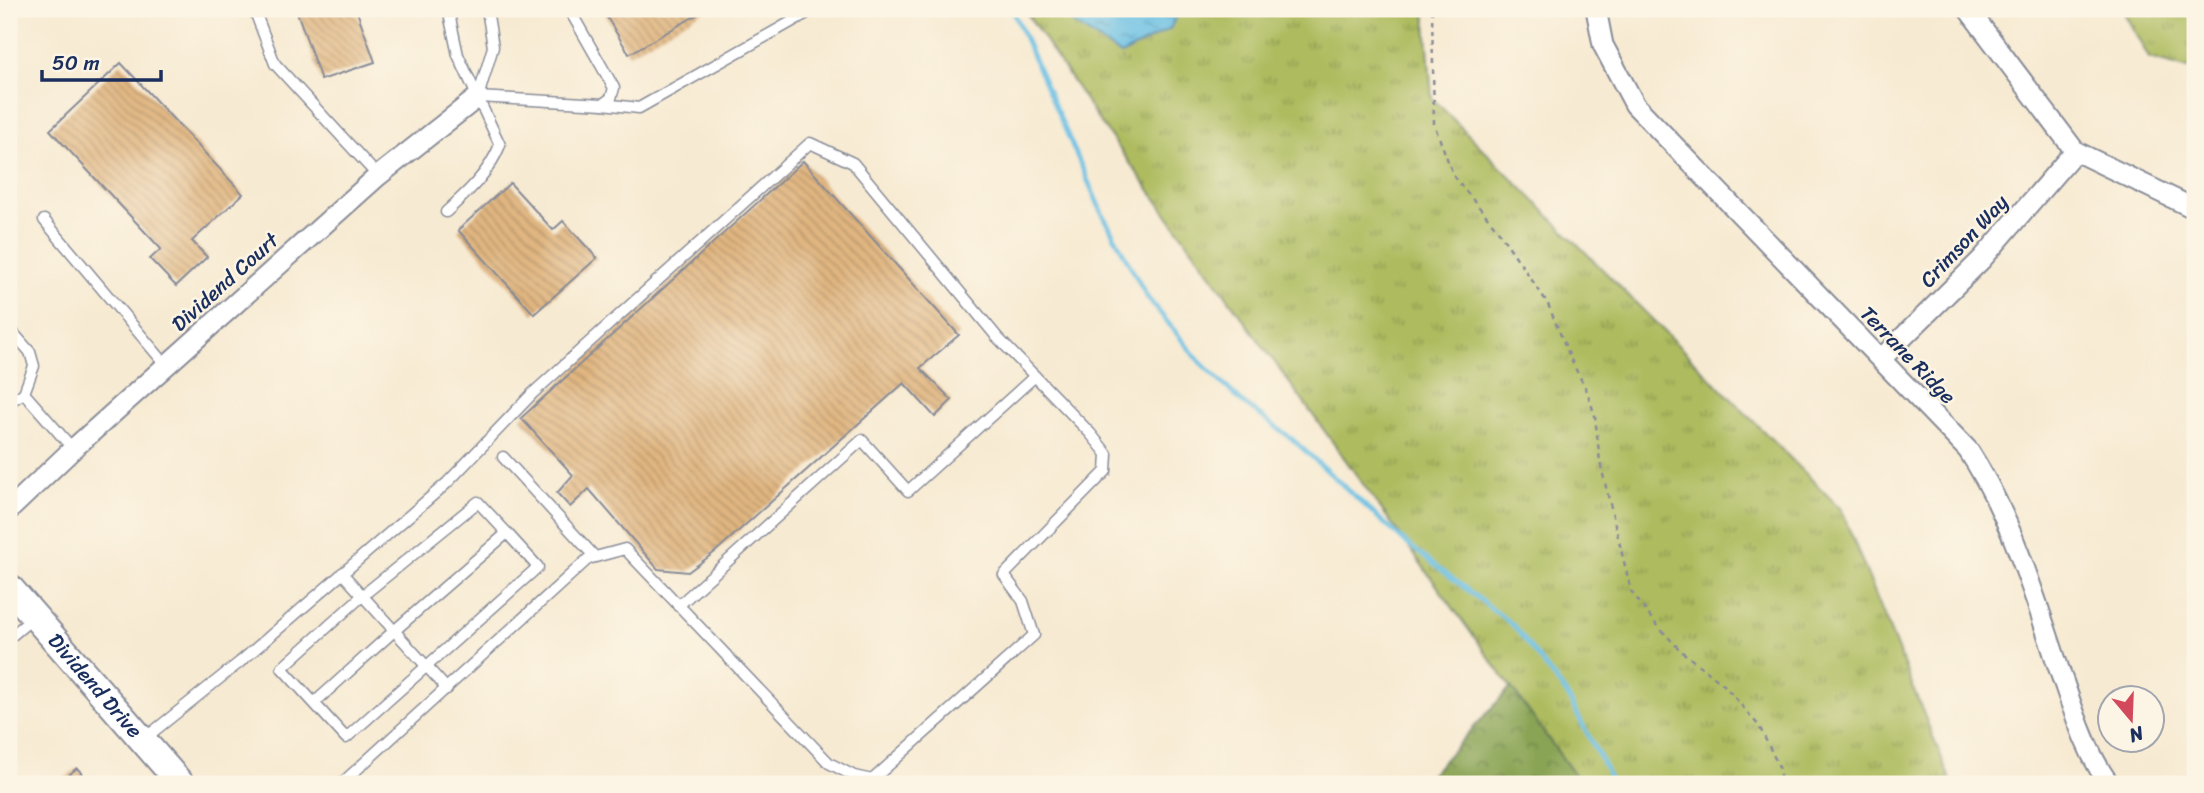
<svg xmlns="http://www.w3.org/2000/svg" width="2204" height="793" font-family="Sriracha,sans-serif">
  <defs>
    <pattern id="grass-tufts" width="24" height="20" patternUnits="userSpaceOnUse" patternTransform="scale(1.75)"><rect width="24" height="20" fill="#aebc5e"/><path d="M3 7l-1-3M5 7V3M7 7l1-3M15 17l-1-3M17 17v-4M19 17l1-3" fill="none" stroke="#8d9951"/></pattern>
    <pattern id="forest-crowns" width="20" height="18" patternUnits="userSpaceOnUse" patternTransform="scale(1.75)"><rect width="20" height="18" fill="#8aa455"/><path d="M2 6a3 3 0 1 1 6 0M12 15a3 3 0 1 1 6 0" fill="none" stroke="#70864a"/></pattern>
    <pattern id="water-ripples" width="26" height="14" patternUnits="userSpaceOnUse" patternTransform="scale(1.75)"><rect width="26" height="14" fill="#67bfe4"/><path d="M2 4q2-2 4 0t4 0M15 11q2-2 4 0t4 0" fill="none" stroke="#549cbc"/></pattern>
    <pattern id="building-back-hatch" width="6" height="6" patternUnits="userSpaceOnUse" patternTransform="scale(1.75)"><rect width="6" height="6" fill="#e1b680"/><path d="M-1 5l2 2M0 0l6 6M5-1l2 2" fill="none" stroke="#b6946c"/></pattern>
  </defs>
  <rect width="100%" height="100%" fill="#fcf5e5"/>
  <filter id="ink" filterUnits="userSpaceOnUse"><feTurbulence type="fractalNoise" baseFrequency=".0143" numOctaves="2"/><feDisplacementMap in="SourceGraphic" scale="14" xChannelSelector="R" yChannelSelector="G"/><feConvolveMatrix kernelMatrix="1 2 1 2 8 2 1 2 1" color-interpolation-filters="sRGB"/></filter>
  <filter id="wash" filterUnits="userSpaceOnUse"><feTurbulence type="fractalNoise" baseFrequency=".00686" numOctaves="4" result="noise"/><feDisplacementMap in="SourceGraphic" scale="28" xChannelSelector="R" yChannelSelector="G"/><feGaussianBlur stdDeviation="1.57" result="paint"/><feColorMatrix in="noise" values="0 0 0 0 0 0 0 0 0 0 0 0 0 0 0 0 0 1.4 0 .05"/><feComposite in="paint" operator="in"/></filter>
  <g filter="url(#wash)">
    <rect width="100%" height="100%" fill="#f7ead2"/>
    <!-- grass -->
    <g fill="url(#grass-tufts)" stroke="#64765e" stroke-width="2">
      <path d="M1024,9H1425L1432,98L1841,509L1952,784H1581L1095,115Z"/>
      <path d="M2122,9H2195V71L2149,58Z"/>
    </g>
    <!-- forest -->
    <path fill="url(#forest-crowns)" stroke="#526a5a" stroke-width="2" d="M1511,687L1581,784H1422Z"/>
    <!-- water -->
    <path fill="url(#water-ripples)" stroke="#4177a1" stroke-width="2" d="M1061,9H1180L1170,29L1121,55L1073,23Z"/>
    <g fill="none" stroke-linecap="round" stroke-linejoin="round">
      <!-- stream -->
      <path stroke="#67bfe4" stroke-width="4.5" d="M1012,9L1102,213L1147,297L1200,362L1243,403L1291,438L1405,542L1513,625L1567,695L1606,769L1611,784"/>
    </g>
    <g id="blocks">
      <!-- building -->
      <g fill="url(#building-back-hatch)">
        <path d="M296,9H356L375,62L321,80Z"/>
        <path d="M602,9H707L629,54Z"/>
        <path d="M121,63L243,194L192,241L207,257L176,286L150,259L161,249L50,130Z"/>
        <path d="M803,161L959,335L920,368L952,400L935,417L904,383L715,552L688,572L658,569L589,489L570,507L557,493L573,475L521,418Z"/>
        <path d="M510,183L553,230L563,221L597,258L534,314L458,230Z"/>
        <path d="M77,768L91,784H58Z"/>
      </g>
    </g>
  </g>
  <g filter="url(#ink)">
    <use href="#blocks" fill-opacity="0" stroke="#898c98" stroke-width="2"/>
    <g fill="none" stroke-linecap="round" stroke-linejoin="round">
      <defs>
        <g id="lane">
          <path d="M254,9L275,64L378,176"/>
          <path d="M478,97L603,104L611,98L614,88L569,9"/>
          <path d="M478,97L493,47L487,9"/>
          <path d="M603,104L639,108L814,9"/>
          <path d="M446,212C468,192 489,173 500,145L458,55L448,9"/>
          <path d="M44,220L166,365"/>
          <path d="M9,328L30,352L34,366L24,393"/>
          <path d="M9,402L24,393L73,449"/>
          <path d="M503,457L595,557"/>
          <path d="M342,573L447,689"/>
          <path d="M678,606L862,440L908,491L1035,376"/>
          <path d="M9,638L34,617"/>
          <path d="M314,703L282,668L362,596L478,502L507,533L394,631L314,703L346,738L538,567L507,533"/>
          <path d="M144,739L240,662L447,483L533,393L810,143L853,163L997,337L1090,433L1107,454L1106,471L1004,575L1023,601L1034,635L872,780L854,776L829,763L625,549L588,559L341,784"/>
        </g>
        <g id="street">
          <path d="M1596,9L1603,45L1635,105L1968,450C2012,517 2034,596 2060,672C2074,711 2085,750 2109,784"/>
          <path d="M1968,9L2075,151L2195,209"/>
          <path d="M1881,359L1982,259L2075,151"/>
          <path d="M9,510L73,449L378,176L478,97"/>
        </g>
        <g id="secondary">
          <path id="s1" d="M9,587L181,784"/>
        </g>
      </defs>
      <!-- lane casing -->
      <use href="#lane" stroke="#898c98" stroke-width="13"/>
      <!-- street casing -->
      <use href="#street" stroke="#898c98" stroke-width="23"/>
      <!-- secondary casing -->
      <use href="#secondary" stroke="#898c98" stroke-width="30"/>
      <!-- path -->
      <path stroke="#898c98" stroke-width="2.5" stroke-dasharray="5 5" stroke-linecap="butt" d="M1432,9L1434,124L1454,177L1494,225L1547,302L1572,362L1587,391L1595,416L1600,462L1631,591L1654,622L1681,651L1724,685L1759,726L1780,769V784"/>
      <!-- lane -->
      <use href="#lane" stroke="#fff" stroke-width="10"/>
      <!-- street -->
      <use href="#street" stroke="#fff" stroke-width="19"/>
      <!-- secondary -->
      <use href="#secondary" stroke="#fff" stroke-width="26"/>
    </g>
  </g>
  <g text-anchor="middle" stroke-width="5" stroke-linejoin="round" paint-order="stroke">
    <!-- street labels -->
    <g font-size="21" fill="#1b2f5e" stroke="#fcf5e5">
      <text transform="translate(1964 241) rotate(-47)" y="7">Crimson Way</text>
      <text transform="translate(225 282) rotate(-42)" y="7">Dividend Court</text>
      <text transform="translate(1908 355) rotate(46)" y="7">Terrane Ridge</text>
      <text dy="7" stroke="none"><textPath href="#s1" startOffset="131">Dividend Drive</textPath></text>
    </g>
  </g>
  <!-- margin -->
  <rect width="2204" height="793" fill="none" stroke="#fcf5e5" stroke-width="35"/>
  <!-- north arrow -->
  <g transform="translate(2131 719) rotate(161)"><circle r="33" fill="#fcf5e5" stroke="#a2a6af" stroke-width="2"/>
  <path d="M0-5L12 26L0 18L-12 26Z" fill="#d1495b"/>
  <text y="-10" font-size="19" font-weight="bold" text-anchor="middle" fill="#1b2f5e">N</text>
  </g>
  <!-- scale -->
  <path d="M42 70v10h119v-10" fill="none" stroke="#1b2f5e" stroke-width="3.5"/>
  <text x="52" y="70" font-size="21" fill="#1b2f5e" stroke="#fcf5e5" stroke-width="5" paint-order="stroke">50 m</text>
</svg>
